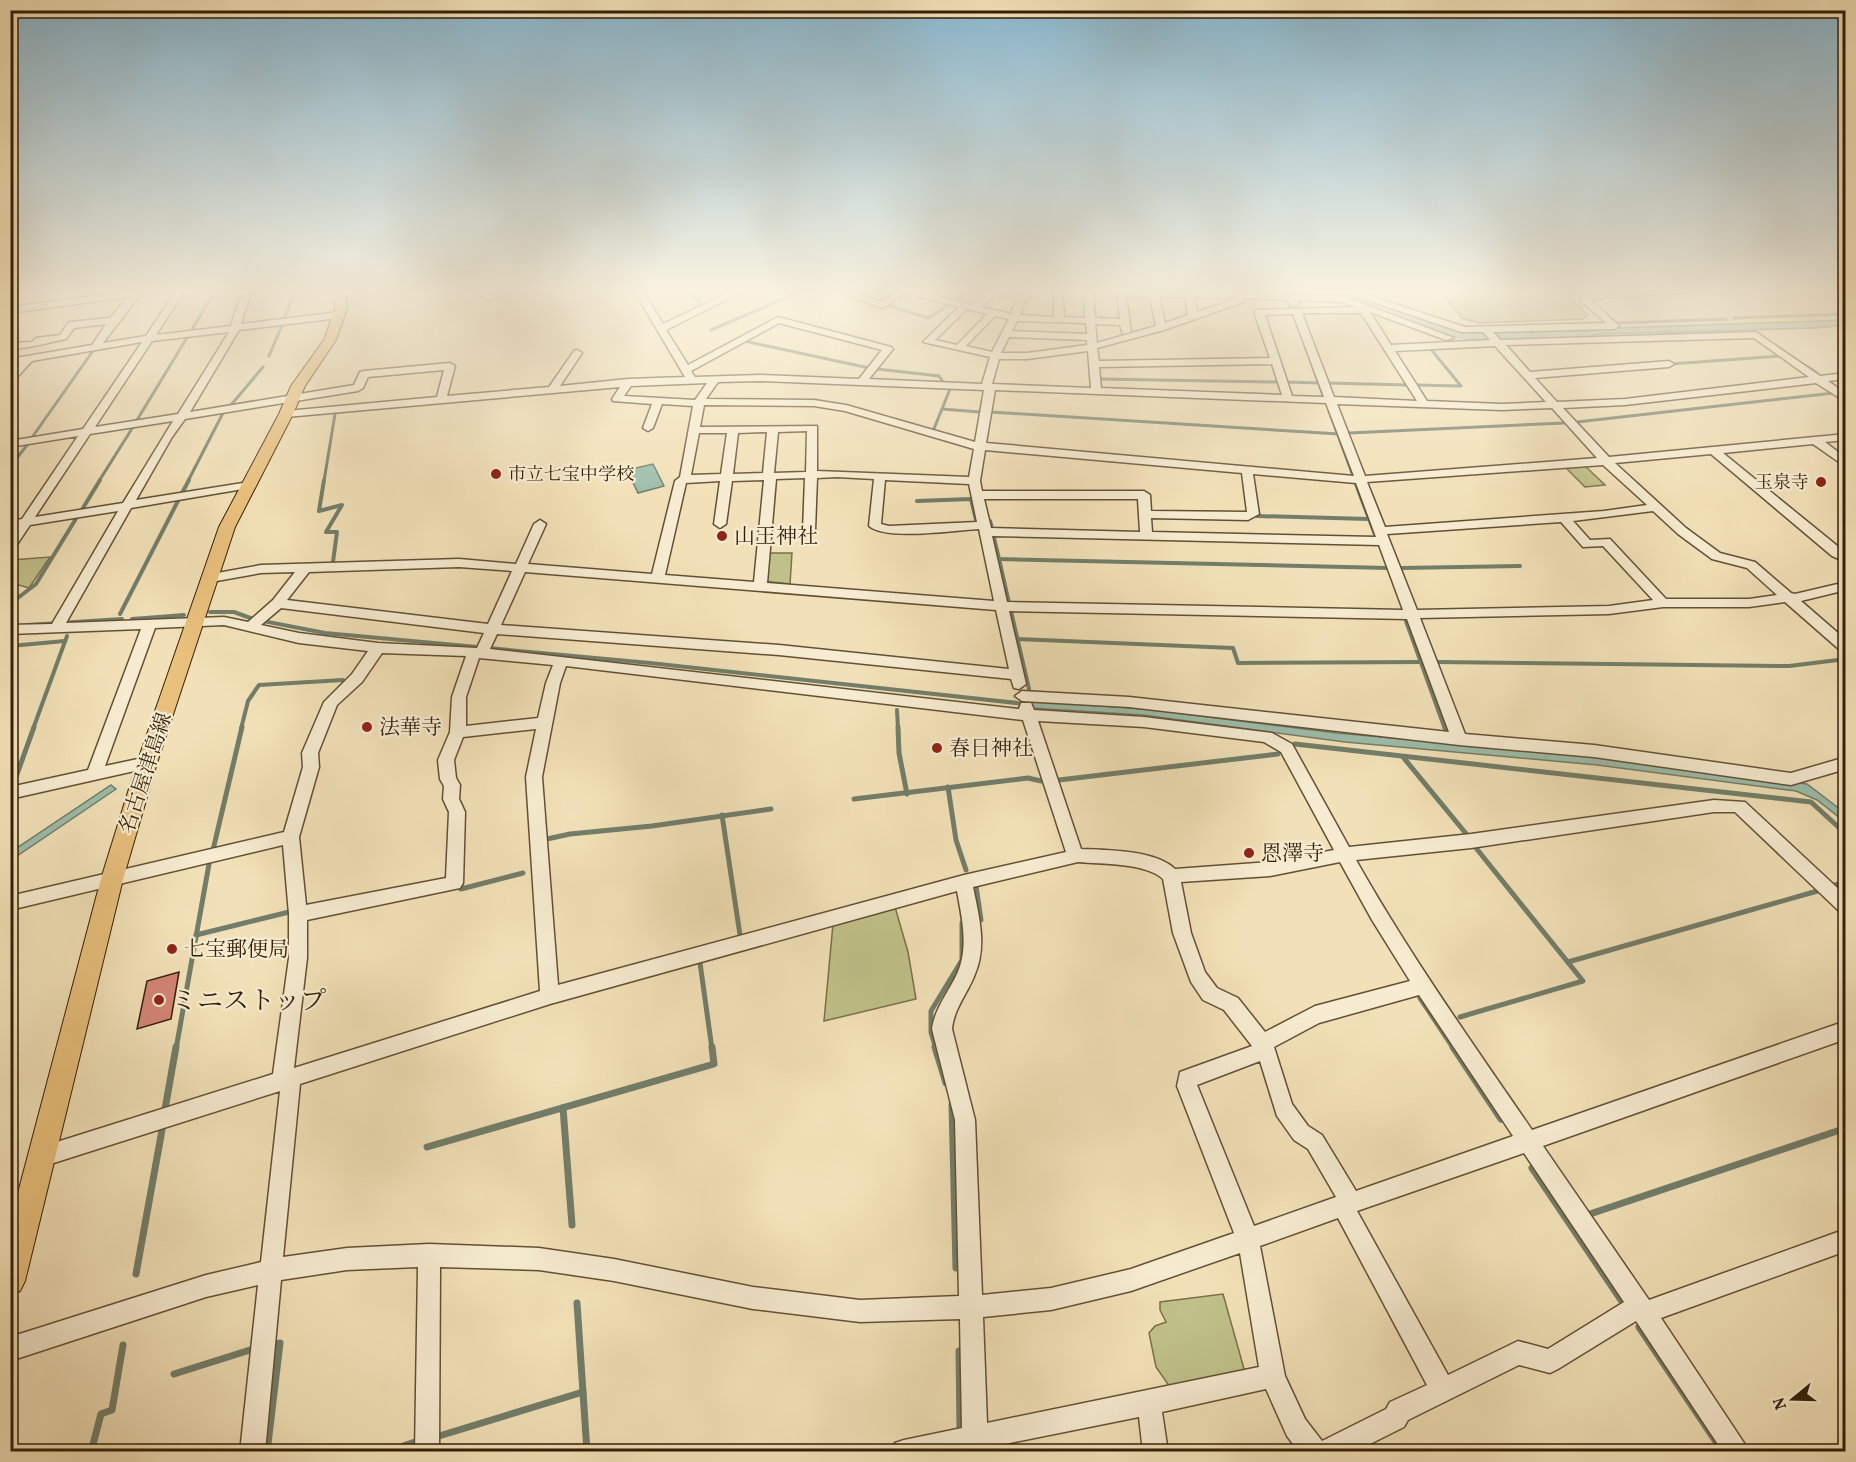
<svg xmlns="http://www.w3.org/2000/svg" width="1856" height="1462" font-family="Vollkorn,'Noto Serif JP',serif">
  <rect width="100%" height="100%" fill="#f2e1b8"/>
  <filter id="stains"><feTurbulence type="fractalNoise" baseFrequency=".00333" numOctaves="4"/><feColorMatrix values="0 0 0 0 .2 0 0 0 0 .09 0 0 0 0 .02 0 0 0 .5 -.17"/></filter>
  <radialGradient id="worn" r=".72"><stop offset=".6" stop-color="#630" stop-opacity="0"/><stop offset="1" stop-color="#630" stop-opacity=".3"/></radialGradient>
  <!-- green -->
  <g fill="#c0c18a" stroke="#7a7049" stroke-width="1.5">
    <path d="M1439,289H1561L1588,315L1583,319L1478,323L1462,318Z"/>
    <path d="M1584,465L1605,485L1585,487L1564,466Z"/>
    <path d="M764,553H792L790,584L763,581Z"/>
    <path d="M50,557L29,588L11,583V560Z"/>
    <path d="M895,907L908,952L916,999L824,1021L833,924Z"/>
    <path d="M1223,1294L1246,1376L1172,1390L1156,1367L1149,1333L1155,1326L1166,1322L1160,1310V1302Z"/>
  </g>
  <!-- water -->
  <g fill="#9cbeac" stroke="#727e6a" stroke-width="1.5">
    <path d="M1846,320L1845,325L1816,328L1597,334L1588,337L1497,340L1493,335L1560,330Z"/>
    <path d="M653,464L664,486L638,493L627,470Z"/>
    <path d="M1029,701L1145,709L1337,733L1599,757L1807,784L1845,813V822L1817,800L1796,791L1597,765L1345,742L1143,715L1031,708Z"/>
    <path d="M111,785L116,789L11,860V852Z"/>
  </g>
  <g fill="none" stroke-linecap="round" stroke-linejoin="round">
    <!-- stream-far3 -->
    <g stroke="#727e6a" stroke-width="3">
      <path d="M686,289L703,306"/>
      <path d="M529,290L532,289"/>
      <path d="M1287,301L1291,309"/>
      <path d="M953,302L972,289"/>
      <path d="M887,305L928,318L949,305"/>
      <path d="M1734,318L1846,314"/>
      <path d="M283,322L294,293"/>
      <path d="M1616,323L1726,319"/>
      <path d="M711,330L806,289"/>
      <path d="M190,333L213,294"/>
      <path d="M744,341L869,368"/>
      <path d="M1789,355L1817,373"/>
      <path d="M269,356L282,325"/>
      <path d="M1309,356L1323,395"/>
      <path d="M1671,364L1781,356"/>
      <path d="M877,369L939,376L943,382"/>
      <path d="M1100,379L1278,382"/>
      <path d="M1286,382L1319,383"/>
      <path d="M1328,383L1408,385"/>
      <path d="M1831,383L1844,392"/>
      <path d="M1415,385L1461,386L1430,348"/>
      <path d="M950,389L942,409L980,412"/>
      <path d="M231,405L263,367"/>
      <path d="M1329,411L1353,476"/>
      <path d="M991,412L1339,434"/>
      <path d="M137,420L188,336"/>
      <path d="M1577,422L1834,393"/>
      <path d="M933,431L942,409"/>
      <path d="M1349,433L1564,423"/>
      <path d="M33,436L95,348"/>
      <path d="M10,467L27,445"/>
      <path d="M99,481L133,427"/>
      <path d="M188,481L223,413"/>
      <path d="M324,481L335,414"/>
    </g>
    <!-- stream-far2 -->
    <g stroke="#727e6a" stroke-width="4">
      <path d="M324,480L319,511L342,505L326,532H337L333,562"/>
      <path d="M1356,484L1376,537"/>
      <path d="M182,493L189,480"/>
      <path d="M917,501L971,499L976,520"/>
      <path d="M83,508L100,480"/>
      <path d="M1257,516L1369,519"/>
      <path d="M990,521L992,528"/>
      <path d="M994,538L999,559L1388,568"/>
      <path d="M999,559L1009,603"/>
      <path d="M1401,568L1520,566"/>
      <path d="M10,604L36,584L77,517"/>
      <path d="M1011,611L1029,689"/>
      <path d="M210,612H234L253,619L325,633L650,663L1026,704"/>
      <path d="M120,614L179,499"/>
      <path d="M132,619L184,615"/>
      <path d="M1406,621L1445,729"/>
      <path d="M28,625L122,619"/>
      <path d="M1017,639L1233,648L1238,663L1424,662"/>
      <path d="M10,646L65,641"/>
      <path d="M1436,662L1789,666L1846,659"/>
      <path d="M897,710L898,729"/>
      <path d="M33,729L67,636"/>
      <path d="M241,729L248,701L259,685L343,680"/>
    </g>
    <!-- stream-far1 -->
    <g stroke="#727e6a" stroke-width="5">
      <path d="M898,727L899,753L907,794"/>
      <path d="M1445,727L1446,731"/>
      <path d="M1295,744L1811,802L1846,834"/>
      <path d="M1403,757L1468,836"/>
      <path d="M1059,780L1278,754"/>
      <path d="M948,787L956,840L966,870"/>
      <path d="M12,788L34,727"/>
      <path d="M854,799L1028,778L1041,781"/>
      <path d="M722,815L740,935"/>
      <path d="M547,839L570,834L652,826L771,809"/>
      <path d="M213,850L242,727"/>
      <path d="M461,881V889L523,873"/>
      <path d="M976,886L981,920L978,921"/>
      <path d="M1831,886L1846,882"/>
      <path d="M196,935L289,912"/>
      <path d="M1568,962L1821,890"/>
      <path d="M700,963L712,1049"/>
      <path d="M1420,998L1454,1049"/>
      <path d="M1460,1017L1583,981L1476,848"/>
      <path d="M176,1049L209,864"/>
      <path d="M936,1049L931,1032V1011L962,960V923H965"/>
    </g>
    <!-- stream -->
    <g stroke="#727e6a" stroke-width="7">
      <path d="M935,1047L946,1083"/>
      <path d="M1453,1047L1501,1119"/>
      <path d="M952,1105L956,1268"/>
      <path d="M563,1108L572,1225"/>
      <path d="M165,1109L176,1047"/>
      <path d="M427,1147L714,1064L712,1047"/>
      <path d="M1532,1168L1621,1300"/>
      <path d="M1587,1215L1846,1128"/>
      <path d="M136,1274L162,1130"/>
      <path d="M577,1303L587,1452"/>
      <path d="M1639,1327L1723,1452"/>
      <path d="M959,1351L960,1428"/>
      <path d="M174,1374L250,1350"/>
      <path d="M439,1436L583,1392"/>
      <path d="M91,1452L101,1414L112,1410L123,1345"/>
      <path d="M267,1452L280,1343L272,1345"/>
      <path d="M386,1452L415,1442"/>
    </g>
    <!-- river -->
    <path fill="#9cbeac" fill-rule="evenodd" d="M1189,289H1339L1450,327L1484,332L1525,331L1531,332L1534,336L1531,340L1525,341L1484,342L1447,337L1336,299L1197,294Z"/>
  </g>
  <!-- building -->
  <path fill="#d38476" stroke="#331f08" stroke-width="1.5" d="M179,972L171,1019L137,1029L147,981Z"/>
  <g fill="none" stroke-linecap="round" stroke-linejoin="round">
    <defs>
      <g id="minor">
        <path d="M148,289H176L139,296L103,343L146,336L177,289H186L156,335L231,326L243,289H252L241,324L339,312L344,315L339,318L239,330L190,412L354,385L360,372L364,371L450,363L455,366L447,396L549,387L574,351L577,350L582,353L560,386L628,379L685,377L633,289H642L663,324L736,289H748L666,330L688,365L778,317L891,347L893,349L869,379L982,384L990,357L923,342L959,307L905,293L883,308L829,289H844L882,302L896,291L894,289H911L972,305L990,289L1019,295L1021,289H1030L1020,315L1054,317V289H1062L1064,317L1085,318L1084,292L1075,289L1342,296L1454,338L1446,340L1370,312L1391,345L1490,340L1483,332H1461L1335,289H1349L1465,327L1606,323L1579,299V295L1645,289H1691L1687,292L1590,299L1617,324L1619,326L1614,329L1493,332L1500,340L1756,332L1820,376L1846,373V379L1828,381L1846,394V402L1816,383L1625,405L1563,408L1609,457L1846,434V440L1825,442L1846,458V467L1813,444L1723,453L1846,553V562L1832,556L1711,454L1615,463L1686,528L1720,553L1755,562L1791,593L1795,594L1846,582V590L1801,601L1846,640V653L1841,651L1785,602L1749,607H1663L1609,614L1420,618L1465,734L1594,745L1791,773L1846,757V769L1791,785L1594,757L1459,745L1129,707L1022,701L1015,696L1022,691L1129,697L1449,732L1407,619L1009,611L1026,684L1019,689L1014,688L1011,679L779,655L497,634L490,649L1019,709L1021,703H1031L1034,710L1144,717L1272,733L1292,744L1349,847L1471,834L1714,800L1745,802L1846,896V914L1840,912L1735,812H1714L1471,848L1356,860C1409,954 1471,1041 1532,1130L1846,1021V1039L1543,1146L1649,1300L1846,1229V1251L1661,1318L1750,1452H1723L1636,1321L1558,1369L1550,1373L1519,1365L1408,1420L1404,1427L1354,1452H1299L1287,1436L1266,1389L1162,1412L1168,1452H1143L1139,1417L990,1447L991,1452H892L895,1443L904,1440L962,1428L960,1319L860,1322L753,1309L614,1281L539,1270L440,1267L439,1452H415L418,1267L347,1270L281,1280L265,1452H240L258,1285L206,1297L10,1361V1337L206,1275L261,1262L280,1091L41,1167L34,1164L31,1157L34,1150L41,1147L273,1074L289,958V914L283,845L10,910V896L284,832L303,767L302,753L324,702L352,674L368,651L299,643L224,625L155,628L105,766L147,757L152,759L155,763L152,767L10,799V787L88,770L141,629L10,634V625L52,624L118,511L30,525L14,549L10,550V536L16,528L10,529V521L22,519L78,436L10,447V441L83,429L142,342L32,361L10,385V375L20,363L10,365V359L92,345L106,324L74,328L66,339C46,343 32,348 10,349V343L32,342L36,338L60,335L68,323L71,322L110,318L128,297L10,313V307ZM1093,293L1117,295L1120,319L1095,318ZM996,294L1017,299L1011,314L981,307ZM1126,296H1150L1156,326L1097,343L1095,324L1120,325L1123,334L1131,332ZM1159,296L1185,297L1188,315L1165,323ZM1194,297L1238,298L1197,312ZM1244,298L1288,300L1291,306L1294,307L1299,304L1297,300L1341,302L1356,307L1256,310L1254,312L1270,358L1099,361L1097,348L1164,330L1244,302ZM967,309L987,314L957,345L935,340ZM1302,313H1361L1417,401L1334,397ZM1293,314L1324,397L1292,396L1265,315ZM995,316L1009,319L992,352L966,346ZM1017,321L1086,323L1087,334L1012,331ZM779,323L882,350L859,379L760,375L695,377L691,371ZM229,332L178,414L95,427L152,341ZM1009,337L1087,340V345L1027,353H1001ZM1754,338L1809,377L1625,399L1557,402L1535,378L1669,367L1674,364L1669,361L1530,372L1506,345ZM1495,346L1546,402L1502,404L1427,401L1395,351ZM1088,351L1091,388L992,384L999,359H1027ZM1272,364L1282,395L1101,388L1099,367ZM444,370L437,397L286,411L281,414L286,417L620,387L612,399L613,401L652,404L643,428L648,431L653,428L662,404L693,406L680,477L675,481L652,574L528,564L546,524L540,520L534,524L516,564L459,559L261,565L206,575L205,578L211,582L261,573L295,572L273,600L248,622L224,617L66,623L131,508L249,488L255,485L249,482L136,500L172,437L185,419L358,391L363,388L368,377ZM760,381L984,390L975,442L846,405L814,400L706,399L718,382ZM707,383L695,400L624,396L631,386ZM995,390L1326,403L1354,476L986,443ZM1337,404L1502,410L1552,408L1597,458L1365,476ZM704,405L814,406L845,411L974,449L969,477L817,471V426L700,427ZM173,421L123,503L35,517L90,434ZM807,431L806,472L774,473L778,432ZM767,432L763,473L733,474L738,433ZM699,433H727L721,474L691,475ZM985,450L1242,473L1247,512L1151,511L1150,495L1144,491H982L980,481ZM1603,465L1647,505L1604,511L1385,527L1367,482ZM1253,474L1356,483L1376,537L1152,532L1151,518L1248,520L1259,514ZM837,477L874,479L869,526C886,541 955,530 979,529L994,601L767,583L776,479L805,478L803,530L809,534L815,530L817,478ZM764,480L754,582L665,575L686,483L720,481L714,524L720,528L726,524L732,481ZM885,480L969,484L977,522L889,526L881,524ZM984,499H1138L1140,532L991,528ZM1653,511L1678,534L1712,559L1747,568L1777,595L1749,599H1666L1610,539L1590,540L1573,521ZM1561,522L1583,547L1603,546L1653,600L1609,606L1417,610L1387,534ZM992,536L1379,545L1403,610L1007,602ZM459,567L512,571L488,624L287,600L309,572ZM525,572L996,610L1009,669L779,645L501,625ZM281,608L484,633L477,648L378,643L299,633L261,625ZM382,653L466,656L452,697L450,732L438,760L440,779L444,786L443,799L449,812L446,878L306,905L299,837L319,767L318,753L337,705L362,682ZM479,658L553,665L546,683L538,718L466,726V697ZM566,666L1023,720L1066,852L964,875L558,985L542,777L560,683ZM1038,721L1144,727L1264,742L1281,752L1334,850L1270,862L1175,869C1156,850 1107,850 1081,849ZM536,729L526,777L540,991L294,1068L307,958V920L460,888L463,883L465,812L459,799L460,785L456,778L454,760L463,737ZM1078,862C1100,864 1147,863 1163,879L1173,933L1191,982L1203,1000L1224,1010L1252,1046L1180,1072L1177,1086L1234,1233L1131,1269L1051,1288L982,1295L975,1120L952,1029C954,1008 968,993 975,974C987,946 979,916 973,887ZM1340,862L1372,920L1410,981L1315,1006L1265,1032L1238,998L1217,988L1205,972L1191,933L1181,882L1270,876ZM957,891C962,918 969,948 957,974C948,993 935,1008 932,1029L955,1120L959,1296L860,1300L753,1287L614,1259L539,1248L429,1244L347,1248L283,1257L300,1084L550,1004ZM1419,995L1513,1136L1356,1191L1322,1135L1308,1126L1292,1104L1274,1047L1319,1023ZM1260,1061L1277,1116L1294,1140L1308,1149L1336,1197L1254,1226L1197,1085ZM1524,1153L1624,1302L1548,1349L1518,1341L1448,1375L1357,1211ZM1338,1218L1427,1385L1390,1402L1386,1409L1322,1441L1305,1419L1285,1376L1260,1246ZM1240,1253L1259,1367L987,1423L983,1317L1051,1310L1131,1291Z"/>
        <path d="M469,289H481L497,298L489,300Z"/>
      </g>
      <path id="major" d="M334,289H346L347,309L336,340L305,386L293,414L235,527L157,763L123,879L25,1281L20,1291L10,1295V1223L101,879L137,763L219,527L279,414L291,386L324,340L335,309Z"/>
    </defs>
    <!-- minor casing -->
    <use href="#minor" stroke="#635034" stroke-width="3"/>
    <!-- major casing -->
    <use href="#major" stroke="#331f08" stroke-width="2"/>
    <!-- minor -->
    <use href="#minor" fill="#f7ecd1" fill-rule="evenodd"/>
    <!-- major -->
    <use href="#major" fill="#e9c07c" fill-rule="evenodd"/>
  </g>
  <!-- sky -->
  <linearGradient id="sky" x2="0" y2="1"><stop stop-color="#89b8d0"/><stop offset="0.59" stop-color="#f9f2df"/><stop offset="1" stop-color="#f9f2df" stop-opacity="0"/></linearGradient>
  <rect width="1856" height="494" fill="url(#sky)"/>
  <!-- markers -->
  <g fill="#8f2418" stroke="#f7ecd1" stroke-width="2">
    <circle cx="496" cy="474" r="6"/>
    <circle cx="1821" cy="482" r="6"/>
    <circle cx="722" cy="536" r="6"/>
    <circle cx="367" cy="727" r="6"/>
    <circle cx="937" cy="748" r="6"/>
    <circle cx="1249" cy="853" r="6"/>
    <circle cx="172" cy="949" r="6"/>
    <circle cx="159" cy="1000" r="6"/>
  </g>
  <g text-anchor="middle" stroke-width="4.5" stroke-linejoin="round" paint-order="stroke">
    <!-- far-poi labels -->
    <g font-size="18" fill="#331f08" stroke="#f7ecd1" text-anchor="start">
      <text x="508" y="480">市立七宝中学校</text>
      <text x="1809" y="488" text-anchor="end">玉泉寺</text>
    </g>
    <!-- poi labels -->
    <g font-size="21" fill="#331f08" stroke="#f7ecd1" text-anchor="start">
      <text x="734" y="543">山王神社</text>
      <text x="379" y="734">法華寺</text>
      <text x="949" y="755">春日神社</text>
      <text x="1261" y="860">恩澤寺</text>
      <text x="184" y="956">七宝郵便局</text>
    </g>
    <!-- street labels -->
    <g font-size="21" fill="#331f08" stroke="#f7ecd1">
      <text transform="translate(145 773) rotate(-72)" y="7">名古屋津島線</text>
    </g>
    <!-- near-poi labels -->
    <g font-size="26" fill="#331f08" stroke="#f7ecd1" text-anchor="start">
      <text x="171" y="1009">ミニストップ</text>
    </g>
  </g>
  <!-- margin -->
  <rect width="1856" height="1462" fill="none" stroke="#f2e1b8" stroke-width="36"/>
  <rect x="12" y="12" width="1832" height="1438" fill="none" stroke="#331f08" stroke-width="3"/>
  <rect x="18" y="18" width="1820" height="1426" fill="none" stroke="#331f08" stroke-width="1.5"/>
  <!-- north arrow -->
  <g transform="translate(1793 1399) rotate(251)" stroke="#f7ecd1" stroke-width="4.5" paint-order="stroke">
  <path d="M0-4.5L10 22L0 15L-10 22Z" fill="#331f08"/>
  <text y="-9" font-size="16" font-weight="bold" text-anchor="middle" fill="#331f08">N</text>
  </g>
  <rect width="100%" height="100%" filter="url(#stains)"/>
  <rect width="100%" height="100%" fill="url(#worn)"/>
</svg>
